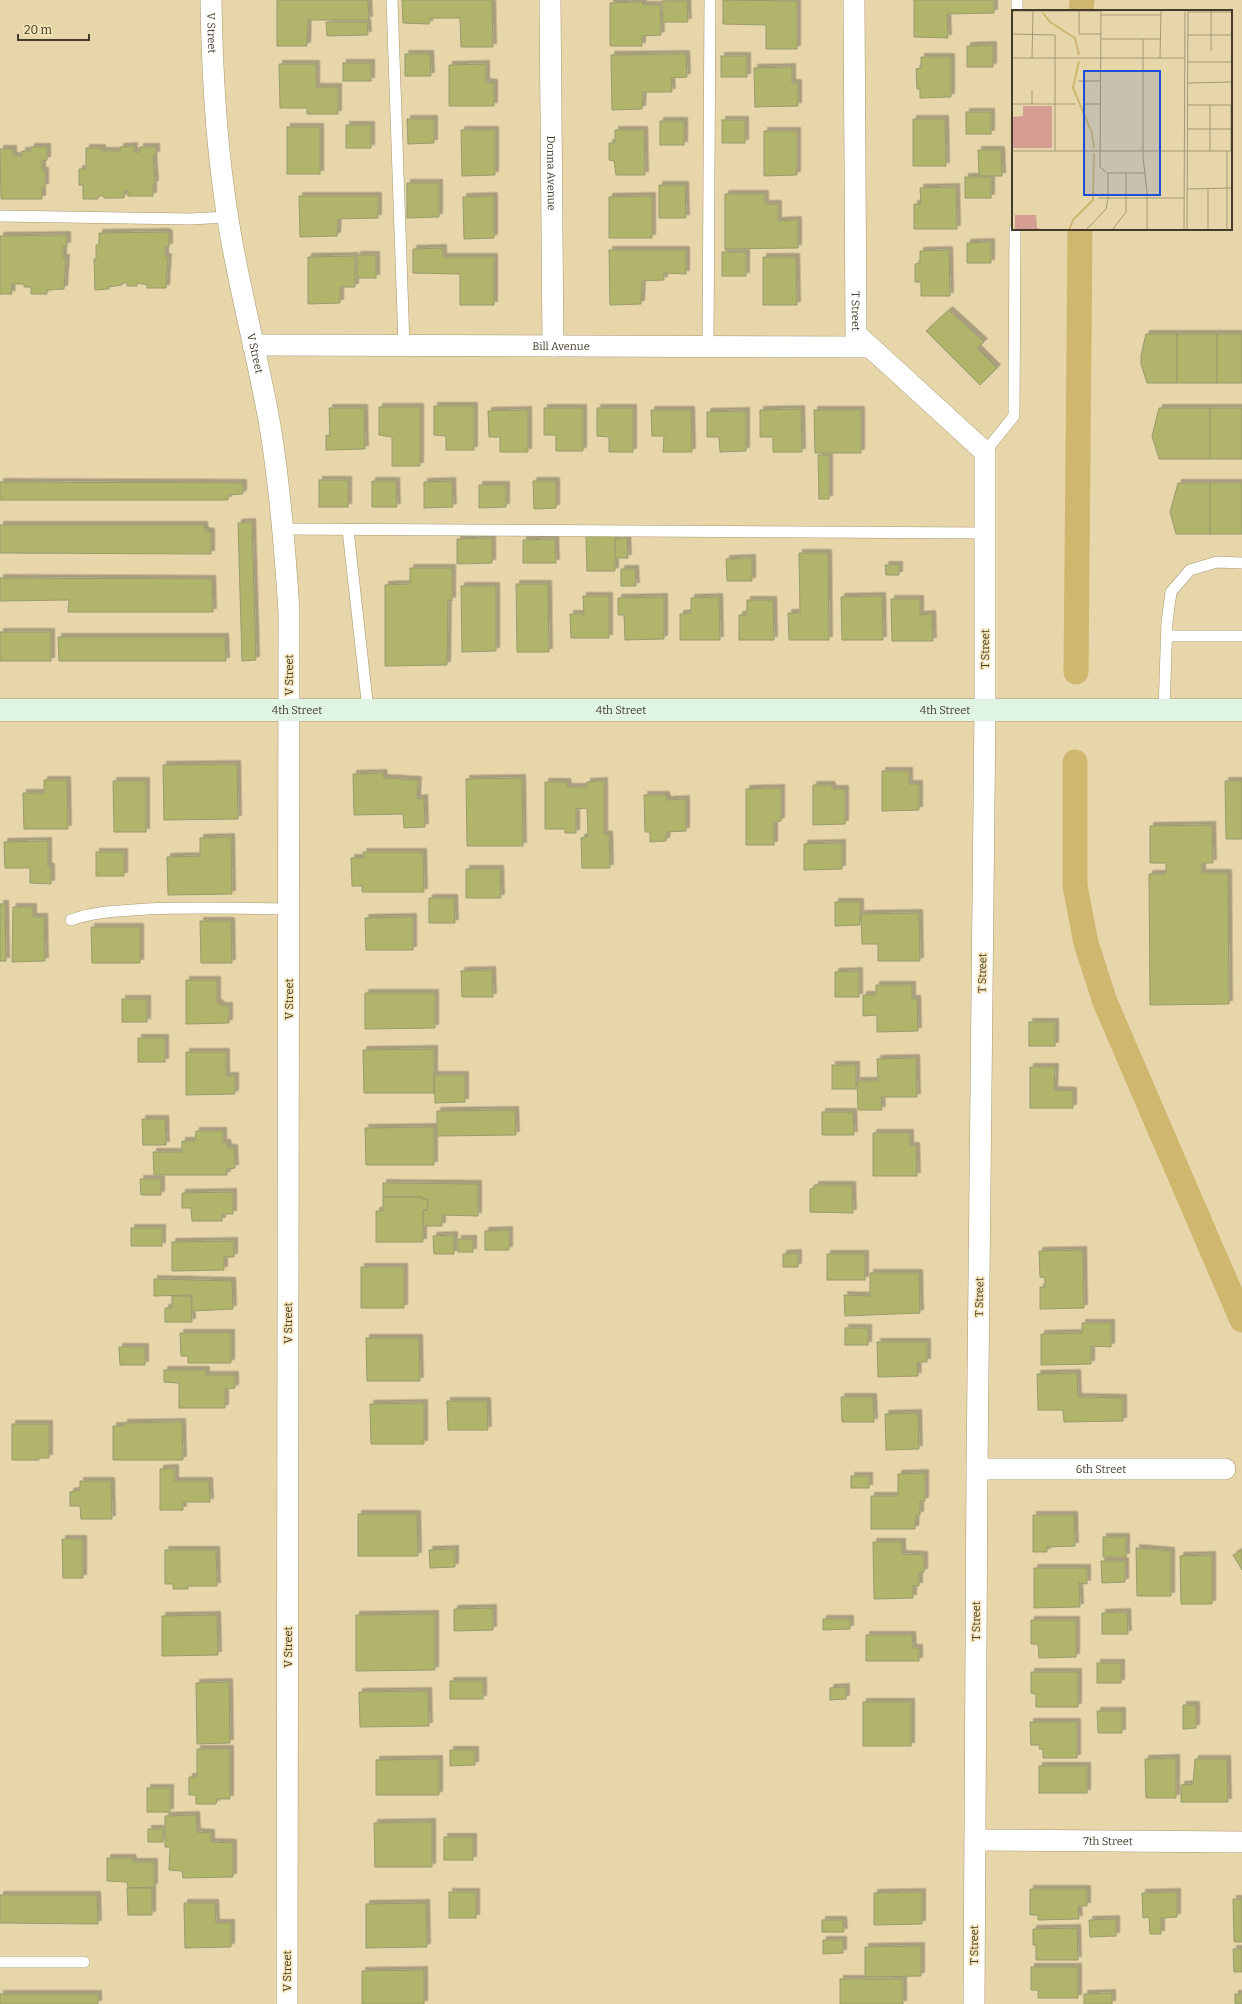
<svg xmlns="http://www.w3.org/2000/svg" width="1242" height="2004" font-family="Bitter,serif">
  <defs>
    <filter id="shadow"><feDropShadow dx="3.5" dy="-3.5" stdDeviation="0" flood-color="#0004"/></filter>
  </defs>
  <rect width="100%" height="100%" fill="#e6d6aa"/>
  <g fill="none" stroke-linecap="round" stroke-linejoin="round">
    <!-- canal -->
    <g stroke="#d0b76f" stroke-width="25">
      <path d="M1081,11L1082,0"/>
      <path d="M1076,672L1080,229"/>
      <path d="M1075,762V886L1086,943L1105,1002L1242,1320"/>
    </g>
  </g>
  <!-- building -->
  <g fill="#b1b46b" stroke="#999b70" filter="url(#shadow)">
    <path d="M277,0H368L369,20H308L307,46H277Z"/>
    <path d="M402,0H492L493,47H461L460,18H430L429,24L403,23Z"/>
    <path d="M723,0L797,1V49H766V25L723,24Z"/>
    <path d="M914,0H994V13L947,14L948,38L914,37Z"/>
    <path d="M662,1H687L688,22H663Z"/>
    <path d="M642,2L643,5H660L661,35L642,36V46H610V3Z"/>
    <path d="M326,22H367L368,35L327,36Z"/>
    <path d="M993,45V67H967V46Z"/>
    <path d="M405,54H430L431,76H405Z"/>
    <path d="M686,54L687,77L671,78L672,92H643L642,109L612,110L611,55Z"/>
    <rect x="721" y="56" width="26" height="21"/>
    <path d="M921,57H951V97L920,98V89H917L916,69L921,68Z"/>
    <rect x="343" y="63" width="28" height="18"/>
    <path d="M279,64H316V87H338V114H307V108H280Z"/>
    <path d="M486,64V82L494,83V106H449V65Z"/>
    <path d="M792,67V83H798V106L755,107L754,68Z"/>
    <rect x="966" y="112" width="25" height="22"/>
    <path d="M407,119H434V143L408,144Z"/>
    <path d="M913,119H945L946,166H913Z"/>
    <rect x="722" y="120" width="23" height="23"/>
    <rect x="660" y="121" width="24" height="24"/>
    <rect x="346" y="125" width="25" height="23"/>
    <rect x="287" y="127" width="33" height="47"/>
    <path d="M461,130H495V175L462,176Z"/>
    <path d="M615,130H644L645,175H616L614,161L609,160V143H615Z"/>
    <path d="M764,131H797V175L764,176Z"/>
    <path d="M134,146V152H140V147H156V155H153L155,184H153V196H128V191H124V198H104V196H98V199H83V185H79V169H86V148H102V151H120V147Z"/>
    <path d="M31,147H47V160L42,161V171H45V187H42V199H1L0,149H13V156H22V151H31Z"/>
    <path d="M978,150H1001L1002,176H979Z"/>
    <rect x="965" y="177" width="26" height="21"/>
    <path d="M407,183H439V217L407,218Z"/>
    <path d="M659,185H685L686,218H659Z"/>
    <path d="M956,187L957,229H914V204H921L920,188Z"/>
    <path d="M725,194H765V204H778V221L798,220V248L725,249Z"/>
    <path d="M299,196H378V218L338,219L337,236L300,237Z"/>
    <path d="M494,196V238L464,239L463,197Z"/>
    <path d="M652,196V238H609V197Z"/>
    <path d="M165,232L169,234V247H165V257H168L166,288H147V285L137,283V286H127V283H122V285L109,287V289L95,290L94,259H96V245H99V233Z"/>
    <path d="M67,235V246H63V258H66L64,289L47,290V294H31V287H24V284H11L12,294H0V236Z"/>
    <path d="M991,242V263H967V243Z"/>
    <path d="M443,248V257H494V305H460V274L413,273V249Z"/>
    <path d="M609,250H686V274L664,273V280L642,281L641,304L610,305Z"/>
    <path d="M949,250L950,296H921V282H915V264L920,263V251Z"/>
    <rect x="722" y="252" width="24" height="24"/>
    <rect x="357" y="255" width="19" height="23"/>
    <path d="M355,256V287H340V303L308,304V257Z"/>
    <path d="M763,257H796L797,305H763Z"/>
    <path d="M949,310L984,342L977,348L997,368L980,385L926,331Z"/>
    <path d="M1146,334H1177V383H1147L1141,364V355Z"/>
    <rect x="1177" y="334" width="40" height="49"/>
    <rect x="1217" y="334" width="25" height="49"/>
    <path d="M434,406H474V450H446V436L434,435Z"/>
    <path d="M379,407H420V466H392V437L379,435Z"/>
    <path d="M329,408H364L365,449L326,450V435L330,436Z"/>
    <path d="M544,408H583V451H556V435H544Z"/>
    <path d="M597,408H633V452H609V437L597,436Z"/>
    <path d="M1159,408H1210V459H1159L1152,436Z"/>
    <rect x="1210" y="408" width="32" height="51"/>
    <path d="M801,409L802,452H773V437H760V410Z"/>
    <path d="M528,410V452H500V437H489L488,411Z"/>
    <path d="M651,410H691L692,452H663L664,436H652Z"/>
    <path d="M814,410H861V453H815Z"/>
    <path d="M746,411V451L720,452L719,437H707V412Z"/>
    <path d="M818,455H829V499H819Z"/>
    <rect x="319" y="480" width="29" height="27"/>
    <path d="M372,481H396L397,507H372Z"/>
    <path d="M452,481L453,507L424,508V482Z"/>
    <path d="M533,481H556V508L534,509Z"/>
    <path d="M0,482L243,483V494L228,495V500H0Z"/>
    <path d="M1178,483H1210V534H1176L1170,512Z"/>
    <rect x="1210" y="483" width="32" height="51"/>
    <path d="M479,485H506V507L479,508Z"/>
    <path d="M252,522L256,660L242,661L238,523Z"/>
    <path d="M0,525H204L205,531L211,532V554L0,553Z"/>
    <path d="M615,536V571H587L586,537Z"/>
    <path d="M492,538V563L457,564V539Z"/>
    <path d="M627,538L628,558H615V539Z"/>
    <path d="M555,539L556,563H523V540Z"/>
    <path d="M799,553H828L829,640H789L788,613H800Z"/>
    <path d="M752,558V581H727L726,559Z"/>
    <path d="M885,565H899V575H886Z"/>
    <path d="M410,568H452V601L448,600L447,665L385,666V585L410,584Z"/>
    <path d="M621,569H635L636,586H621Z"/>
    <path d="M0,578L212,579L213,612H68L69,600L0,601Z"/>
    <path d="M516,584H548L549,652H517Z"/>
    <path d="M461,586H496V651L462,652Z"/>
    <path d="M583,596H609V638H571L570,614H584Z"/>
    <path d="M882,596L883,640H842L841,597Z"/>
    <path d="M664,597V639L625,640L624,615H618V598Z"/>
    <path d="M719,597L720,640H680V614L691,613V598Z"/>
    <path d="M891,599H920V615L932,614L933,641H892Z"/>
    <path d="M747,600H773L774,640H739V615H747Z"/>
    <rect x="0" y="632" width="51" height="29"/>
    <path d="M58,637H225L226,661H59Z"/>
    <path d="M237,764L238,819L164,820L163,765Z"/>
    <path d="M882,771H909V784H919V810L882,811Z"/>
    <path d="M383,773L384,778L418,780L417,799L424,798L425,827L404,828L403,814L354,815L353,774Z"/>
    <path d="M522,778L523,846H467L466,779Z"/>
    <path d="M44,780H67L68,829H24L23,793H44Z"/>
    <path d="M113,781H146V832H114Z"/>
    <path d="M604,781V834L609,835L610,868H582L581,838L588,836L587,808L576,809V833H565V829H545V782H567L568,787H587V782Z"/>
    <path d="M1225,781H1242V839H1226Z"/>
    <path d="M813,785H831L833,789H845V824L813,825Z"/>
    <path d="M781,788V821L774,823V845H746V789Z"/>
    <path d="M644,795H666L667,800L686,799V831L667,832L666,841L650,842V832H645Z"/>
    <path d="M1212,825L1213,863H1202V873H1228L1229,1004L1150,1005L1149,874H1166V863H1150V826Z"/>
    <path d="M231,837L232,894L168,895L167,857L200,856V838Z"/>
    <path d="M48,841V867H51V884L30,883V868H5L4,842Z"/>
    <path d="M842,843V869L804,870V844Z"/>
    <rect x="96" y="852" width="28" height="24"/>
    <path d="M363,852H423L424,892H362V886H352L351,858H364Z"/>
    <path d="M466,869H500L501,898H466Z"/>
    <path d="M429,898H454L455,923H429Z"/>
    <path d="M835,902H860V925L835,926Z"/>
    <path d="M0,904H5L6,961H0Z"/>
    <path d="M13,907H33V917H44L45,961L12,962Z"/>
    <path d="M919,913L920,961H878V944H862L861,914Z"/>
    <path d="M413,917V950H366L365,918Z"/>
    <path d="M200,921H231L232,963H201Z"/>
    <path d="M91,927H140V963H92Z"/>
    <path d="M492,970L493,997H462L461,971Z"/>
    <path d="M859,971V997H835V972Z"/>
    <path d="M186,980H217V1002L222,1006H229V1023L186,1024Z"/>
    <path d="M876,985H912V999H917L918,1031L877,1032V1015L863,1016V995H876Z"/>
    <path d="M365,993H435V1028L365,1029Z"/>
    <rect x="122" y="999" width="25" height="23"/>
    <rect x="1029" y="1022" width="26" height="24"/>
    <rect x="138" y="1038" width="27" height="24"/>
    <path d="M434,1049V1093H364L363,1050Z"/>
    <path d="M186,1052H226V1076H235V1094L186,1095Z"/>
    <path d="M916,1058L917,1097H881L882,1110H858L857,1081H878L877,1059Z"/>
    <rect x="832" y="1065" width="24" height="24"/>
    <path d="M1030,1067H1055L1054,1090L1073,1091V1108H1030Z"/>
    <path d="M434,1075H465V1102L435,1103Z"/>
    <path d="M515,1110L516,1135L437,1136V1111Z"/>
    <path d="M822,1112H853L854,1135H822Z"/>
    <path d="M142,1119H165L166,1145H143Z"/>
    <path d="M434,1127V1165H366L365,1128Z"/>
    <path d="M196,1131H223V1143H227L228,1148H234L235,1168L227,1169V1175H154L153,1152H182V1141H195Z"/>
    <path d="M873,1133H910V1146H916L917,1176H873Z"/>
    <path d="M140,1179H161V1195H141Z"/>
    <path d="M383,1183L478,1184V1216L442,1215V1226H423V1210H427L428,1199H422V1197H383Z"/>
    <path d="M815,1185H852L853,1213L810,1212V1189L815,1188Z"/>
    <path d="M233,1192V1214H222V1221H192L191,1208H182V1193Z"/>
    <path d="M383,1197H422V1199H428L427,1210H423V1242H376V1211H383Z"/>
    <rect x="131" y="1228" width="31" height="18"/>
    <path d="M509,1230V1250H485V1231Z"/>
    <path d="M454,1235V1254H434L433,1236Z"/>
    <rect x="458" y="1239" width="15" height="13"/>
    <path d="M234,1241V1257H224V1270L172,1271V1242Z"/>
    <path d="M1083,1250L1084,1308L1040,1309V1287H1045V1278L1040,1277L1039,1251Z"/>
    <path d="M798,1253V1267H783V1254Z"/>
    <rect x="827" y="1254" width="38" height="26"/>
    <rect x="361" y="1267" width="43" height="41"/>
    <path d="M870,1273H919L920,1313L845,1316L844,1295L870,1296Z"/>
    <path d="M154,1279L232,1281L233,1309L192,1311V1295L154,1296Z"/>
    <path d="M172,1296H191L192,1322H165V1308H172Z"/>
    <path d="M1082,1323H1111V1347L1091,1346V1364L1041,1365V1334L1082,1333Z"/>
    <rect x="845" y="1328" width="23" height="17"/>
    <path d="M180,1333H231V1363H188V1356H181Z"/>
    <path d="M366,1338H419L420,1381H367Z"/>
    <path d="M877,1342H927V1362H917L918,1376L878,1377Z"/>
    <path d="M119,1347H145V1365H120Z"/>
    <path d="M164,1370H206V1375H235V1388L225,1389V1408H179V1383L164,1382Z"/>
    <path d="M1077,1373L1078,1397L1123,1398V1421L1064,1422L1063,1410H1038L1037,1374Z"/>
    <path d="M841,1397H873L874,1422H842Z"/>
    <path d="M447,1401H487L488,1430H448Z"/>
    <path d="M424,1403V1444H371L370,1404Z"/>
    <path d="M918,1413L919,1449L886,1450L885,1414Z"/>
    <path d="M182,1422L183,1460H113V1426H124V1423Z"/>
    <path d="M12,1424H49V1458H39V1460H12Z"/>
    <path d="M175,1468V1481H209L210,1502H183V1510H160V1469Z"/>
    <path d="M925,1473V1501H920V1515H916L915,1529H871V1496H898V1474Z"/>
    <rect x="851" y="1476" width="18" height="12"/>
    <path d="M80,1481H111L112,1519H81L80,1506H70V1492L80,1490Z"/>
    <path d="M358,1514H417L418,1556H358Z"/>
    <path d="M1033,1515H1074L1075,1546L1047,1547V1552H1033Z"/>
    <rect x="1103" y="1537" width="23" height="20"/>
    <path d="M62,1539H83V1578H63Z"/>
    <path d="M873,1542H902V1554L924,1555V1572L919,1573V1586H913V1598L874,1599Z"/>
    <path d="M1136,1548L1171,1551V1596H1137Z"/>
    <path d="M455,1549V1567L430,1568L429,1550Z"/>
    <path d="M165,1550H216L217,1586H188V1589H173V1584H165Z"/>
    <path d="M1242,1550V1570L1233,1555Z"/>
    <path d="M1212,1555V1604H1181L1180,1556Z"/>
    <path d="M1101,1561H1125V1582L1102,1583Z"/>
    <path d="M1034,1568H1087V1584L1079,1583L1080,1607L1034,1608Z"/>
    <path d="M493,1608V1630L454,1631V1609Z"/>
    <path d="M1127,1612L1128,1634H1102V1613Z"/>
    <path d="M435,1614V1670L356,1671V1615Z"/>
    <path d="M217,1615L218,1655L162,1656V1616Z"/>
    <path d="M823,1619H850V1629L823,1630Z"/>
    <path d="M1031,1620H1076V1657L1039,1658L1038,1644H1031Z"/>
    <path d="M866,1635H912L913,1648H919V1661H866Z"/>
    <rect x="1097" y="1663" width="24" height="20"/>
    <path d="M1031,1672H1078V1707H1036V1694L1031,1693Z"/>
    <rect x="450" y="1681" width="33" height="18"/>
    <path d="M229,1682L230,1743L197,1744L196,1683Z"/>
    <path d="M846,1687V1699L830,1700V1688Z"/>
    <path d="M428,1691L429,1726L360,1727L359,1692Z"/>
    <rect x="863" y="1702" width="48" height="44"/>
    <path d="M1183,1705H1196V1728L1183,1729Z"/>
    <path d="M1097,1711H1122V1733H1098Z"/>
    <path d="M1030,1722H1077V1758H1043V1749H1039L1040,1745H1031Z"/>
    <path d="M197,1749H230V1799H217L216,1804H196V1795H189V1777H197Z"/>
    <path d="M450,1750H475V1765L450,1766Z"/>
    <path d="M1176,1758V1798H1146L1145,1759Z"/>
    <path d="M439,1759V1795H376V1760Z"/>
    <path d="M1195,1759H1227L1228,1802H1181V1785L1193,1784Z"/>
    <rect x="1039" y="1766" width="48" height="27"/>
    <rect x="147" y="1788" width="23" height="24"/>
    <path d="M196,1815L197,1832L211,1833V1842L233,1843V1877L183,1878L182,1871L169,1870L170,1847H165V1816Z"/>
    <path d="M432,1822V1867H375L374,1823Z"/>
    <rect x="148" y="1829" width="15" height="13"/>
    <rect x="444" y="1837" width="29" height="23"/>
    <path d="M107,1858H132L133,1862H154V1887L128,1888L127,1882L107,1881Z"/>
    <path d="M127,1888H152V1915H128Z"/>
    <path d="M1030,1889H1087V1906H1078L1079,1919L1038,1920V1915H1030Z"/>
    <rect x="449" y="1892" width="27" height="26"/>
    <path d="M922,1892V1924L874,1925V1893Z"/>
    <path d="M1177,1892V1917L1161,1918V1934H1150L1149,1917L1143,1918L1142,1893Z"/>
    <path d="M0,1895H97L98,1924L0,1923Z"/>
    <path d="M1233,1899H1242V1942H1234Z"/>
    <path d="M184,1903H215L216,1923H231V1947L185,1948Z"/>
    <path d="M426,1903L427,1947L366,1948V1904Z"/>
    <path d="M1116,1919V1936L1090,1937L1089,1920Z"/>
    <path d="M822,1920H843L844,1932H822Z"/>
    <path d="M1077,1928L1078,1960H1036V1945H1033V1929Z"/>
    <path d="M823,1940H843V1953L823,1954Z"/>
    <path d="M921,1946V1976L865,1977V1947Z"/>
    <path d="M1233,1949H1242V1972H1234Z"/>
    <path d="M1031,1967H1078V1998H1038V1990H1031Z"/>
    <path d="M424,1970V2004H362V1971Z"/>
    <rect x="840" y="1979" width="63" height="25"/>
    <path d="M1112,1993V2004H1084V1994Z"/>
    <rect x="0" y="1994" width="98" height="10"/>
    <rect x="1235" y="1994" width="7" height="10"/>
  </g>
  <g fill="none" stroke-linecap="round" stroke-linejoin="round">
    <defs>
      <g id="lane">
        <path d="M392,0L404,345"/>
        <path d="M1017,11V0"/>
        <path d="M0,216L190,219L228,217"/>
        <path d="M708,347L710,0"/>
        <path d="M985,452L1014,416L1015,229"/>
        <path d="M283,529L985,533"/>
        <path d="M348,530L368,710"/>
        <path d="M1167,636H1242"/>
        <path d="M1164,710L1167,622L1171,592L1190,570L1217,562L1242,563"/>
        <path d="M71,920C95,911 120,911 146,909C194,907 241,908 289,909"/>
        <path d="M0,1962H84"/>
      </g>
      <g id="street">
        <path id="s1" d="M211,0C212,64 215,128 224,192C234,269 255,344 269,420C280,484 285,548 289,612L287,2004"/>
        <path id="s2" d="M550,0L553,346"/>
        <path id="s3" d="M854,0L856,334L985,452V709L977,1469L974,2004"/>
        <path id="s4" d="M253,345L869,347"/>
        <path id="s5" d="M977,1469H1225"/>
        <path id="s6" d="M975,1840L1242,1842"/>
      </g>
      <g id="secondary">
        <path id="s7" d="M0,710H1242"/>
      </g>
    </defs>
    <!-- lane casing -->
    <use href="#lane" stroke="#a7986e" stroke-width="12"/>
    <!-- street casing -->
    <use href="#street" stroke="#a7986e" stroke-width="22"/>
    <!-- secondary casing -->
    <use href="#secondary" stroke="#a7986e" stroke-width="23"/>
    <!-- lane -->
    <use href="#lane" stroke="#fff" stroke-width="11"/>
    <!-- street -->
    <use href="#street" stroke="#fff" stroke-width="21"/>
    <!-- secondary -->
    <use href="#secondary" stroke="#e0f4e4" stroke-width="22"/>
  </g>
  <g text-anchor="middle" stroke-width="3" stroke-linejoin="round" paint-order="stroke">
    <!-- street labels -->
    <g font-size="11" fill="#433c2a" stroke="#f4e3b7">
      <text dy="4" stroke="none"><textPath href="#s1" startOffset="33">V Street</textPath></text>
      <text dy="4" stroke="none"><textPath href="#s2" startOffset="173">Donna Avenue</textPath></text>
      <text dy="4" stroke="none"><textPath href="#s3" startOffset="311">T Street</textPath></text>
      <text dy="4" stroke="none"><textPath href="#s4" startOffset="308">Bill Avenue</textPath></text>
      <text dy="4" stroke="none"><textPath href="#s1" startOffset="357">V Street</textPath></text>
      <text transform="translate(985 649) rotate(-90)" y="4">T Street</text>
      <text transform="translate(289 675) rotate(-90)" y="4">V Street</text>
      <text dy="4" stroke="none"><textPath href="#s7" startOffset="945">4th Street</textPath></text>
      <text dy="4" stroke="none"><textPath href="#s7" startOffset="297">4th Street</textPath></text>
      <text dy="4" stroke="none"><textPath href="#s7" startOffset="621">4th Street</textPath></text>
      <text transform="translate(982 973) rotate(-89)" y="4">T Street</text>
      <text transform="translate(289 999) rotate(-90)" y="4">V Street</text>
      <text transform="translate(979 1297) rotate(-89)" y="4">T Street</text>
      <text transform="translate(288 1323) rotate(-90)" y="4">V Street</text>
      <text dy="4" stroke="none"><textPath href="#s5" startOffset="124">6th Street</textPath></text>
      <text transform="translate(976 1621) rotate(-90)" y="4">T Street</text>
      <text transform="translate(288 1647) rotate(-90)" y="4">V Street</text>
      <text dy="4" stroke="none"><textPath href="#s6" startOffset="133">7th Street</textPath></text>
      <text transform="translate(974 1945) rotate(-90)" y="4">T Street</text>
      <text transform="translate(287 1971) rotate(-90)" y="4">V Street</text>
    </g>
  </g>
  <!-- overview -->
  <g transform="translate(1012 10)">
    <rect width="220" height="220" fill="#e6d6aa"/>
    <path d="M11,96H40V138H0V107L11,106ZM3,205H24L25,218L32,220H3Z" fill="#d59d93"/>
    <path fill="none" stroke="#d0b76f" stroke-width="2" d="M31,3L38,12L63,28L67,45M67,51L61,78L80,123L82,138M57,220L61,210L81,190L82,143"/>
    <path fill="none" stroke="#a59877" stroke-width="1" d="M0,1H89M67,1V24H89M176,2H220M89,5H149M0,24L43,25V141M176,25H220M89,29H149M131,29V147L135,182V220M199,41V0M0,48H172M20,48L21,1M148,48L149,0M176,52H220M66,71H88M176,73L220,72M0,94H63M20,94V80M73,94H88M176,95H220M176,119H220M0,141H220M198,141V95M219,141V95M96,163H133M175,179L220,178M196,179V220M86,188H172M74,220L94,199L96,188V164L88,157L89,0M100,220L114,202V163M172,220L173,0M175,220L176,0M215,220V141"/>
    <path fill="#1d4ed8" fill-opacity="0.15" stroke="#1d4ed8" stroke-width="2" d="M72,61H148V185H72Z"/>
    <rect width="220" height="220" fill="none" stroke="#433c2a" stroke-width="2"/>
  </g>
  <!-- scale -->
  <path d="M18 34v6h71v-6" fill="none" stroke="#433c2a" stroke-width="2"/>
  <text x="24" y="34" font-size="12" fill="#433c2a" stroke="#f4e3b7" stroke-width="3" paint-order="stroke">20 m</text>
</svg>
